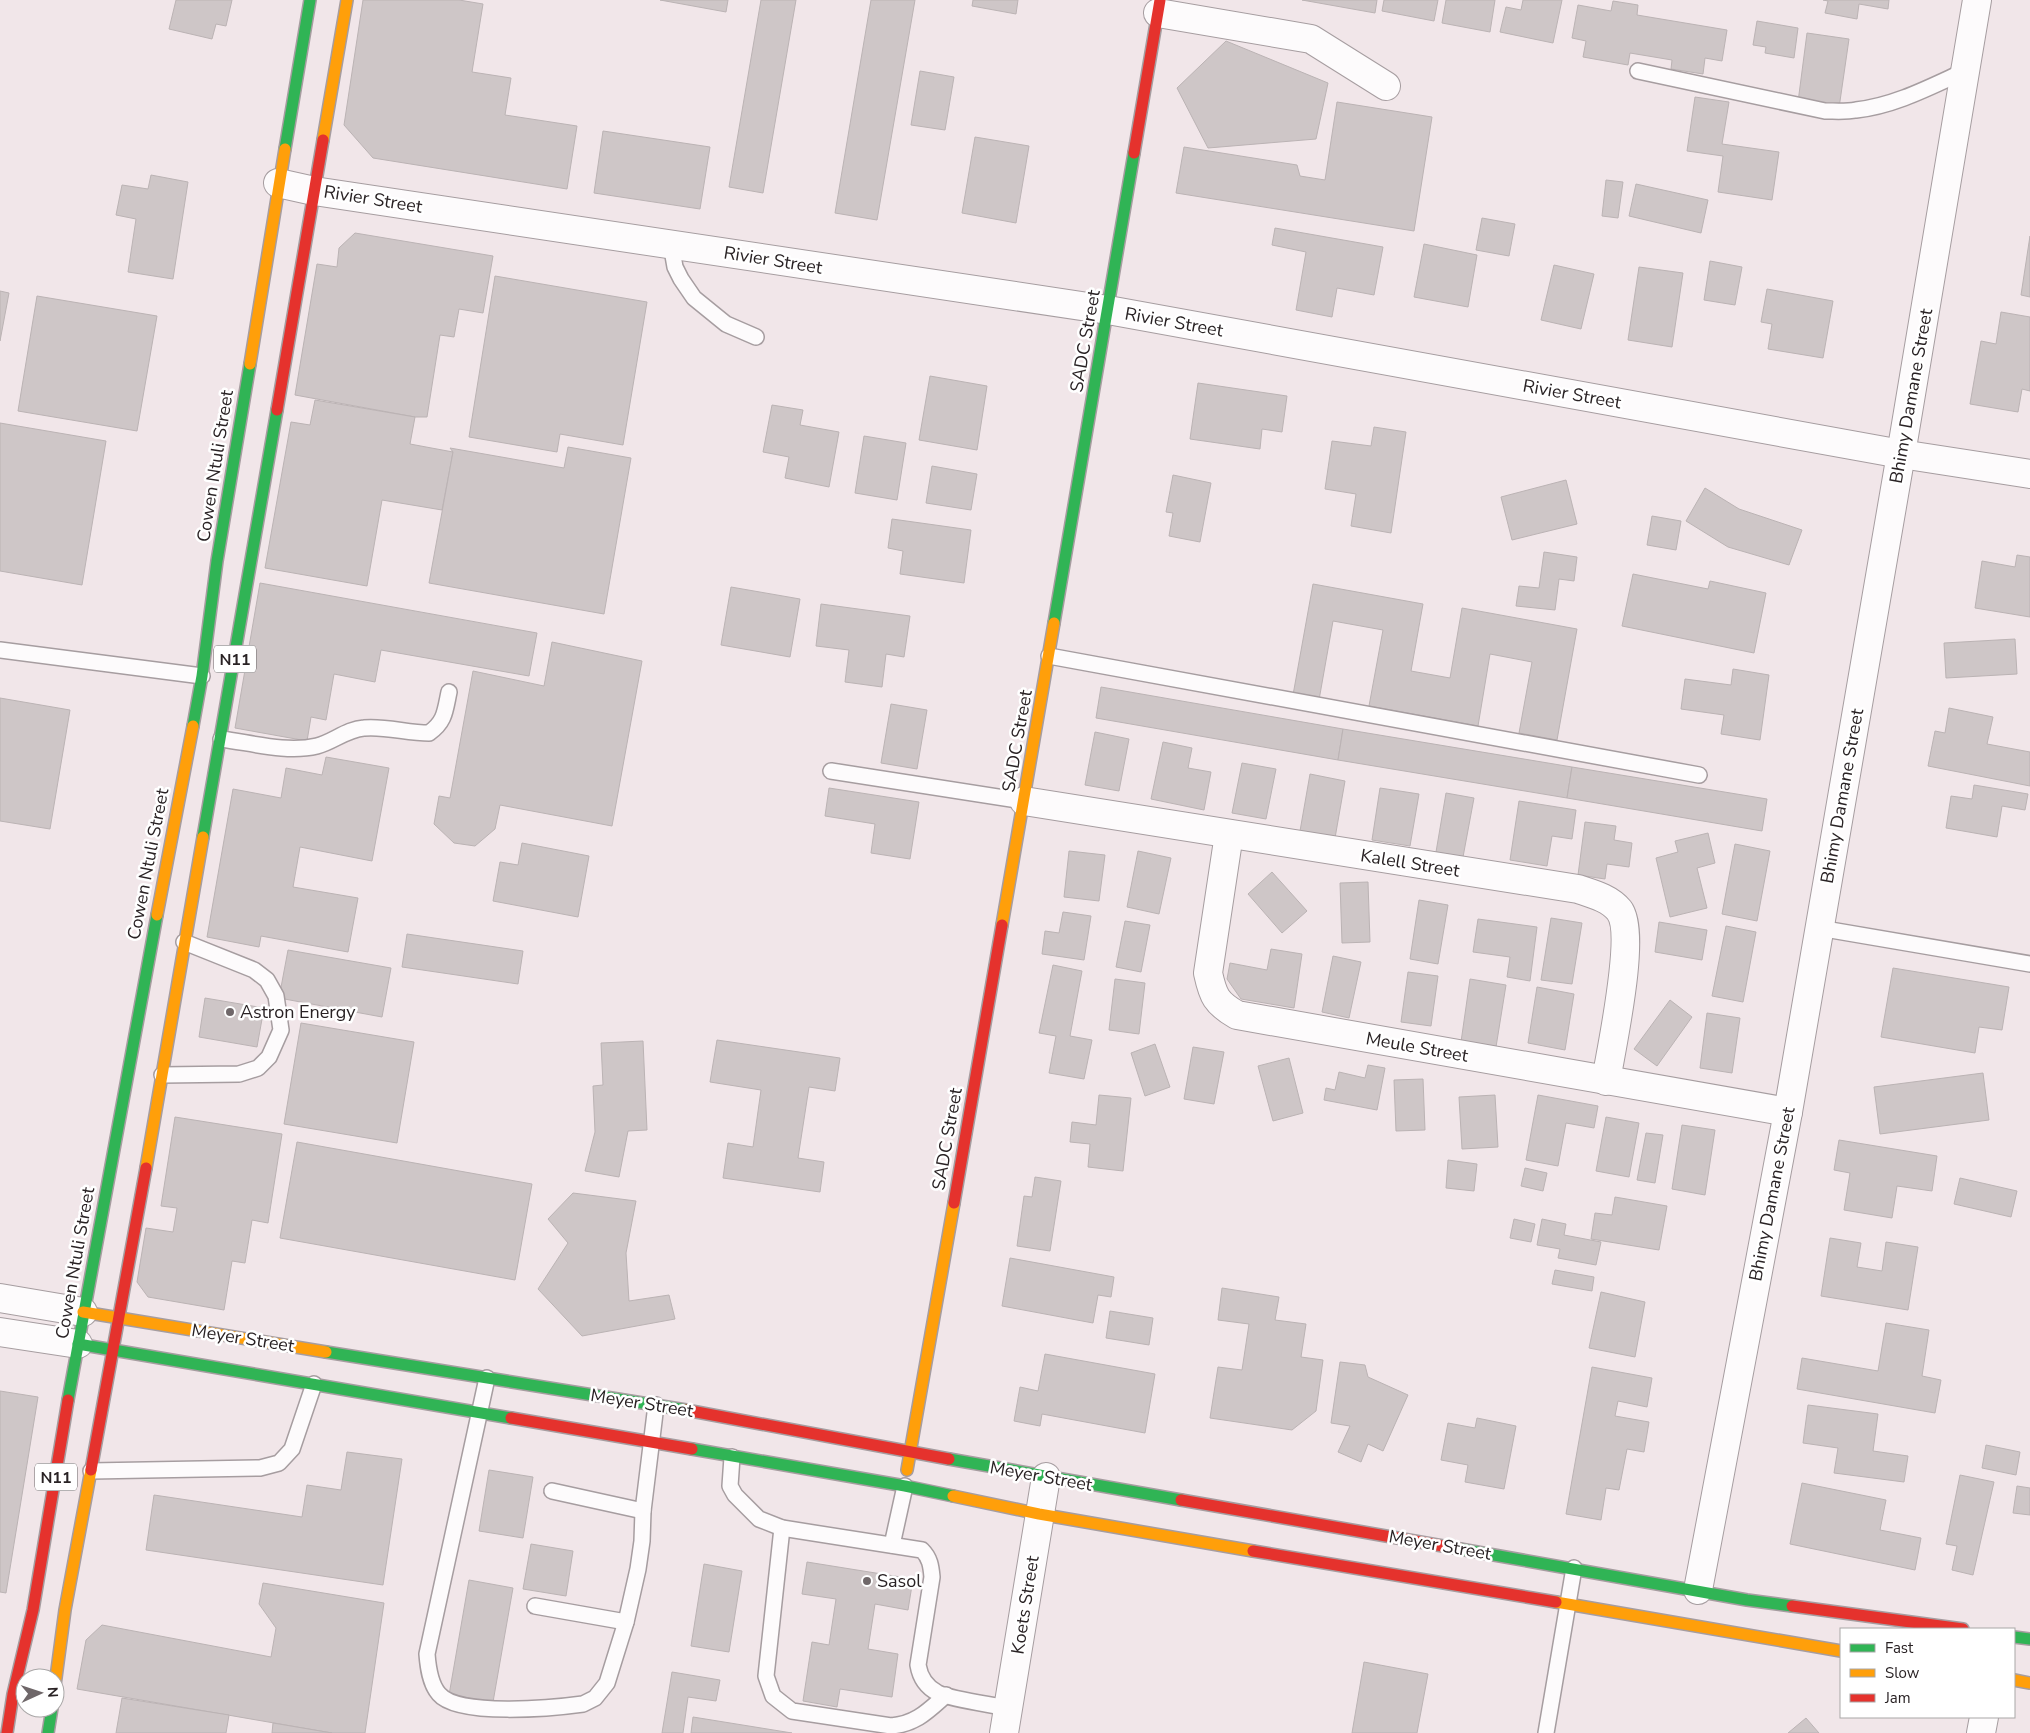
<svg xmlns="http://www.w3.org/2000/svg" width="2030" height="1733" font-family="'Nunito Sans',sans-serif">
  <rect width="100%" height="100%" fill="#f1e6e9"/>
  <!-- building -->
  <g fill="#cec6c7" stroke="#bbb3b4">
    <path d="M176,0H232L226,26L216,24L212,39L169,29Z"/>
    <path d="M363,0H459L483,4L472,72L511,78L505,115L577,126L567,189L373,158L344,125Z"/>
    <path d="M660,0H728L726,12Z"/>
    <path d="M761,0H796L763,193L729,187Z"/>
    <path d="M871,0H915L877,220L835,213Z"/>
    <path d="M973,0H1018L1016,14L972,6Z"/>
    <path d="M1302,0H1377L1375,13Z"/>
    <path d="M1384,0H1438L1434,21L1382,11Z"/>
    <path d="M1446,0H1495L1490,32L1442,23Z"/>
    <path d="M1523,0H1562L1553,43L1500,32L1506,7L1521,10Z"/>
    <path d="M1823,0H1889L1888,9L1859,4L1857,19L1825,13L1828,1Z"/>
    <path d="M1613,1L1638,5L1637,15L1727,30L1722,61L1705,58L1703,74L1671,69L1672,60L1630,53L1628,65L1583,57L1586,41L1572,38L1578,5L1611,11Z"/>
    <path d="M1757,21L1798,28L1794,58L1765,53L1766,47L1753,45Z"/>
    <path d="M1807,33L1849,39L1839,108L1798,102Z"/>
    <path d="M1226,41L1328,83L1316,139L1208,148L1177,88Z"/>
    <path d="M920,71L954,77L945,130L911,125Z"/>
    <path d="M1695,97L1729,102L1722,144L1779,152L1772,200L1718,192L1723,156L1687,151Z"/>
    <path d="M1337,102L1432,117L1414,231L1176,193L1184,147L1297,165L1300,176L1325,180Z"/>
    <path d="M603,131L710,147L700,209L594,193Z"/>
    <path d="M975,137L1029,146L1016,223L962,213Z"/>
    <path d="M151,175L188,182L173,279L128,272L136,219L116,215L122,185L148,189Z"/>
    <path d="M1606,180L1623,182L1618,218L1602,216Z"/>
    <path d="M1636,184L1708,200L1701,233L1629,216Z"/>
    <path d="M1482,218L1515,224L1509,256L1476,250Z"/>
    <path d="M1275,228L1383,247L1374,295L1337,288L1332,317L1296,310L1306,252L1272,245Z"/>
    <path d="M355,233L493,256L483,313L459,309L454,337L440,335L427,417H415L295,395L317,264L337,267L339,248Z"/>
    <path d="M2030,236V297L2021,295Z"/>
    <path d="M1424,244L1477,255L1468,307L1414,297Z"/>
    <path d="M1710,261L1742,267L1735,305L1704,300Z"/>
    <path d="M1554,265L1594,274L1581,329L1541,320Z"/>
    <path d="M1639,267L1683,273L1672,347L1628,340Z"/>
    <path d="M495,276L647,302L623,445L560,434L557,452L469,437Z"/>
    <path d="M1767,289L1833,301L1823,358L1768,349L1772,324L1761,322Z"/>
    <path d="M0,291L9,293L0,341Z"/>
    <path d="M37,296L157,316L137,431L18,411Z"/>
    <path d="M2001,312L2030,317V391L2022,389L2018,412L1970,404L1981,341L1996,344Z"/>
    <path d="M930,376L987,386L977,450L919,440Z"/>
    <path d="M1198,383L1287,396L1282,432L1262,429L1260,449L1190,439Z"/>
    <path d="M315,400L415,417L410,444L453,452L442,510L382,500L367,586L265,568L291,422L310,425Z"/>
    <path d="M772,405L803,410L800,425L839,432L829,487L785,478L789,457L763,452Z"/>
    <path d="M0,423L106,441L82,585L0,571Z"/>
    <path d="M1374,427L1406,432L1391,533L1351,526L1356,494L1325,489L1332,441L1371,446Z"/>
    <path d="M864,436L906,443L897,500L855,493Z"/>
    <path d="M568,447L631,458L604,614L429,583L453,452L450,448L564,468Z"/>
    <path d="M932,466L977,474L971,510L926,503Z"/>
    <path d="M1173,475L1211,483L1200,542L1169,536L1173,513L1166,512Z"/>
    <path d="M1566,480L1577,524L1512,540L1501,497Z"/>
    <path d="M1705,488L1739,509L1802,530L1789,565L1728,547L1686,521Z"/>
    <path d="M1652,516L1681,521L1676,550L1647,545Z"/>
    <path d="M892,519L971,530L964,583L900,574L903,551L888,548Z"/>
    <path d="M1544,552L1577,557L1574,581L1559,579L1555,610L1516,606L1519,586L1539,588Z"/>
    <path d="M2017,555L2030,557V617L1975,608L1982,561L2015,567Z"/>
    <path d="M1633,574L1708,589L1710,581L1766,593L1754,653L1622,626Z"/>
    <path d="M260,583L537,633L529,676L381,650L375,682L334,674L326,720L311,717L307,741L235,728Z"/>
    <path d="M1313,584L1423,604L1411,671L1450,678L1462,608L1577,629L1557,740L1519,733L1532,662L1490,654L1478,726L1369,706L1383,630L1333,621L1319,700L1293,695Z"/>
    <path d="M731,587L800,599L790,657L721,645Z"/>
    <path d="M821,604L910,616L904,657L886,654L882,687L845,682L849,650L816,646Z"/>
    <path d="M2015,639L2017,674L1946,678L1944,643Z"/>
    <path d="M552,642L642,661L612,826L500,805L495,829L475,846L454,843L434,824L439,796L450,798L473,671L544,686Z"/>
    <path d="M1733,669L1769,675L1760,740L1721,734L1724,715L1681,709L1685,679L1731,685Z"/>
    <path d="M1101,687L1343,729L1338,760L1096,718Z"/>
    <path d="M0,698L70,710L50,829L0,821Z"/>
    <path d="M891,704L927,710L917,769L881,763Z"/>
    <path d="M1949,708L1993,717L1987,744L2030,752V786L1928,766L1935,731L1945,733Z"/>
    <path d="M1343,729L1572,767L1567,798L1338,760Z"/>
    <path d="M1095,732L1129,739L1119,791L1085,785Z"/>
    <path d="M1163,742L1192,748L1188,768L1211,772L1204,810L1151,799Z"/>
    <path d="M326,757L389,768L372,861L300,847L293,887L358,898L348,952L261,936L259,947L207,937L233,789L281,798L286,768L322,775Z"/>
    <path d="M1242,763L1276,769L1266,819L1232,813Z"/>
    <path d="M1572,767L1767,799L1762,831L1567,798Z"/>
    <path d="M1310,774L1345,781L1335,838L1300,831Z"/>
    <path d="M1974,785L2028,794L2025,810L2002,806L1997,837L1946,828L1951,796L1972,799Z"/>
    <path d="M829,788L919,802L910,859L871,853L875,824L825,816Z"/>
    <path d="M1380,788L1419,794L1410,846L1372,840Z"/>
    <path d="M1446,793L1474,798L1463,857L1436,852Z"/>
    <path d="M1519,801L1576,810L1572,839L1552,836L1547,866L1510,860Z"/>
    <path d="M1585,822L1616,826L1614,840L1632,843L1629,867L1607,864L1605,879L1578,875Z"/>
    <path d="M1708,833L1715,863L1697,868L1707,908L1670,917L1656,858L1678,852L1675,841Z"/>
    <path d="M522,843L589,856L578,917L493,901L500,862L518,865Z"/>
    <path d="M1735,844L1770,851L1757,921L1722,914Z"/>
    <path d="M1069,851L1105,855L1099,901L1064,897Z"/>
    <path d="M1138,851L1171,858L1159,914L1127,907Z"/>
    <path d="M1272,872L1307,911L1282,933L1248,894Z"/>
    <path d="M1368,882L1370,942L1342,943L1340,883Z"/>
    <path d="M1419,900L1448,905L1438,964L1410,959Z"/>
    <path d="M1063,912L1091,916L1084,960L1042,954L1045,931L1059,933Z"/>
    <path d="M1551,918L1582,923L1572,984L1541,980Z"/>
    <path d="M1478,919L1537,927L1530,981L1507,977L1510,957L1473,952Z"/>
    <path d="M1125,921L1150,925L1141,972L1116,967Z"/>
    <path d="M1659,922L1707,930L1702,960L1655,952Z"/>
    <path d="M1726,926L1756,932L1743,1002L1712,996Z"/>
    <path d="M407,934L523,951L518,984L402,967Z"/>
    <path d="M1271,949L1302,954L1294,1008L1241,999L1227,979L1230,963L1267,970Z"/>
    <path d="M288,950L391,968L382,1017L279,998Z"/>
    <path d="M1333,956L1361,962L1349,1018L1322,1012Z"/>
    <path d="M1053,965L1082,971L1070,1036L1092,1040L1084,1079L1049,1073L1056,1036L1039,1033Z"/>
    <path d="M1893,968L2009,987L2002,1030L1979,1027L1975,1053L1881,1037Z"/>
    <path d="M1408,972L1438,976L1431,1026L1401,1022Z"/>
    <path d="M1115,979L1145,983L1139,1034L1109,1030Z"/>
    <path d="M1470,979L1506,985L1496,1047L1461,1042Z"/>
    <path d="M1537,987L1574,994L1565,1050L1528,1043Z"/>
    <path d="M205,998L264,1008L257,1047L199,1037Z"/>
    <path d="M1670,1000L1692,1017L1657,1066L1634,1049Z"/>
    <path d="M1707,1013L1740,1018L1732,1073L1700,1068Z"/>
    <path d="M301,1023L414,1042L397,1143L284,1124Z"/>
    <path d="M717,1040L840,1058L835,1091L809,1087L798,1158L824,1162L820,1192L723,1178L728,1143L753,1147L761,1090L710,1082Z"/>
    <path d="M643,1041L647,1130L628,1131L619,1177L585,1171L595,1132L593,1086L603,1085L601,1043Z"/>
    <path d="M1155,1044L1170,1087L1145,1096L1131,1053Z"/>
    <path d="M1193,1047L1224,1052L1214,1104L1184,1099Z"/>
    <path d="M1289,1058L1303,1113L1273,1121L1258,1066Z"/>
    <path d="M1368,1065L1385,1068L1377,1110L1324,1100L1326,1088L1335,1090L1339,1072L1365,1078Z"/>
    <path d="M1983,1073L1989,1120L1880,1134L1874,1087Z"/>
    <path d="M1423,1079L1425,1130L1396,1131L1394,1080Z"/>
    <path d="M1099,1095L1131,1098L1123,1171L1088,1167L1090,1144L1070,1142L1072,1122L1096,1125Z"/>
    <path d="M1495,1095L1498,1147L1462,1149L1459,1097Z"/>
    <path d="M1538,1095L1598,1106L1594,1128L1566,1123L1558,1166L1526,1160Z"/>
    <path d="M175,1117L282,1134L268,1223L252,1220L245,1263L232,1261L224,1310L148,1297L137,1282L146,1228L173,1232L177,1208L161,1206Z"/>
    <path d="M1606,1117L1639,1123L1629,1177L1596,1171Z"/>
    <path d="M1682,1125L1715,1130L1705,1195L1672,1189Z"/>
    <path d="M1646,1133L1663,1135L1655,1183L1637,1180Z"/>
    <path d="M1839,1140L1937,1156L1932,1191L1897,1186L1892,1218L1844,1210L1850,1173L1834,1170Z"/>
    <path d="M297,1142L532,1184L515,1280L280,1238Z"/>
    <path d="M1448,1160L1477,1164L1474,1191L1446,1188Z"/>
    <path d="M1525,1168L1547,1173L1543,1191L1521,1186Z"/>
    <path d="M1035,1177L1061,1181L1050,1251L1017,1246L1024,1196L1032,1197Z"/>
    <path d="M1960,1178L2017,1191L2011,1217L1954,1204Z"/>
    <path d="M573,1193L636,1201L626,1253L629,1301L669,1295L675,1319L582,1336L538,1289L568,1243L548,1219Z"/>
    <path d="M1615,1197L1667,1206L1659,1250L1591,1239L1595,1213L1612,1215Z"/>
    <path d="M1514,1219L1535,1224L1531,1242L1510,1238Z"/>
    <path d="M1542,1219L1566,1224L1564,1235L1601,1242L1596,1265L1558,1258L1560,1249L1537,1245Z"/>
    <path d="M1830,1238L1861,1243L1857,1267L1882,1271L1886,1242L1918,1247L1908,1310L1821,1296Z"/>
    <path d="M1010,1258L1114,1277L1111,1297L1098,1295L1093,1323L1002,1306Z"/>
    <path d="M1555,1270L1594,1277L1592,1291L1552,1284Z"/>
    <path d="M1222,1288L1279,1297L1275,1320L1306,1324L1301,1357L1323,1360L1316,1411L1292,1430L1210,1418L1218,1367L1242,1370L1249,1324L1218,1320Z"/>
    <path d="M1601,1292L1645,1302L1635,1357L1589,1348Z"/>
    <path d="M1110,1311L1153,1318L1149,1345L1106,1338Z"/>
    <path d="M1886,1323L1929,1330L1922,1376L1941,1380L1935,1413L1797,1389L1802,1358L1878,1371Z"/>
    <path d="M1045,1354L1155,1374L1145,1433L1042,1414L1040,1426L1014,1421L1020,1387L1038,1391Z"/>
    <path d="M1340,1362L1365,1365L1368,1377L1408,1395L1383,1451L1368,1444L1361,1462L1338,1452L1350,1426L1331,1423Z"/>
    <path d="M1592,1367L1652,1378L1647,1407L1618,1401L1615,1416L1649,1422L1644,1452L1627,1449L1619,1490L1606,1488L1601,1520L1566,1514Z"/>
    <path d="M0,1391L38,1397L6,1593L0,1592Z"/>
    <path d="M1808,1405L1878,1414L1873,1451L1908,1456L1904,1482L1834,1473L1838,1448L1803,1443Z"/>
    <path d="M1477,1418L1516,1426L1504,1489L1465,1482L1468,1465L1441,1460L1448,1423L1475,1428Z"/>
    <path d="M1986,1445L2020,1452L2016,1475L1982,1468Z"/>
    <path d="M347,1452L402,1459L383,1585L146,1550L154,1495L302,1517L307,1485L341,1490Z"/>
    <path d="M489,1470L533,1477L523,1538L479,1531Z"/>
    <path d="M1960,1475L1994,1482L1973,1575L1952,1570L1957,1546L1946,1544Z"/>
    <path d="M1802,1483L1886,1500L1880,1530L1921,1538L1915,1570L1790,1544Z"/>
    <path d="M2017,1486L2030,1488V1515L2013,1513Z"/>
    <path d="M531,1544L573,1551L566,1596L523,1589Z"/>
    <path d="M807,1562L913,1579L908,1610L875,1604L868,1649L898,1654L892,1697L840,1689L837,1707L803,1701L812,1642L829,1645L836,1599L802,1594Z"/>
    <path d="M704,1564L742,1571L729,1652L691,1646Z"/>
    <path d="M469,1580L513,1588L493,1702L449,1695Z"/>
    <path d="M263,1583L384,1603L365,1733H332L77,1689L86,1640L102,1625L271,1657L276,1628L259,1604Z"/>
    <path d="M1364,1662L1428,1674L1417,1733H1352Z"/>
    <path d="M672,1672L720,1680L716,1701L688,1697L683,1733H662Z"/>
    <path d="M122,1698L229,1715L226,1733H116Z"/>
    <path d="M693,1717L792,1733H691Z"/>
    <path d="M1806,1718L1819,1733H1788Z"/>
    <path d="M273,1723L332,1733H272Z"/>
  </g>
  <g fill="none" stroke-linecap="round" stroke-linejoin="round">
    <defs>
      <g id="lane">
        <path d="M1638,71L1825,111C1835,111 1846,112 1856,110C1894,106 1930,87 1965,71"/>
        <path d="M671,244L675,267L681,279L694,298L726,324L756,337"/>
        <path d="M0,650L202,676"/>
        <path d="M1049,656L1699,775"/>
        <path d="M221,739C252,743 287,753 317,746C333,742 347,729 364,728C386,726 407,733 429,733C445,722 445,711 449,692"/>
        <path d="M831,771L1024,801"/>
        <path d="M1819,928L2030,964"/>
        <path d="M162,1075L239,1074L258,1068L269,1057L281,1030L276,996L267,980L254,970L184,942"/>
        <path d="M487,1378L427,1654C428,1667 430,1684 439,1694C458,1717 554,1708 583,1704L595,1698L607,1683L626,1622L638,1569L642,1541L643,1511L656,1405"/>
        <path d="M732,1457L730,1486L735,1495L759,1519L782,1528L922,1550C930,1558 931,1566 932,1577L918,1665C920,1677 926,1687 938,1693C954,1700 989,1704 1008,1708"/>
        <path d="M91,1471L260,1468L279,1463L292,1449L314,1384"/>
        <path d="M552,1491L643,1511"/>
        <path d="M782,1528L766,1676L773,1696L792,1711L891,1726C916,1724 928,1711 946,1695"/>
        <path d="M892,1545L905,1486"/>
        <path d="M535,1606L626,1622"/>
        <path d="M1546,1733L1574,1568"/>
      </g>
      <g id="street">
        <path d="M1158,13L1311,39L1386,86"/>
        <path d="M278,183L314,191L1108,310L1901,454L2030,474"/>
        <path d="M1024,801L1578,889C1593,894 1609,898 1619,910C1637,933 1611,1049 1606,1081"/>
        <path d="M1229,834L1208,973C1213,996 1216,1003 1237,1015L1788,1112"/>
        <path d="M0,1298L83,1312"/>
        <path d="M0,1332L78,1344"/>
        <path d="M1698,1590L1788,1112L1901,454L1977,0"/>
        <path d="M1004,1733L1046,1477"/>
        <path d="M1981,1733L1984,1717"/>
      </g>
      <g id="fast">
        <path d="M285,149L310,0"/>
        <path d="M1054,623L1134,153"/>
        <path d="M193,726L202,676L217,561L250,364"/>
        <path d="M203,837L277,410"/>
        <path d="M78,1344L511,1418"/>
        <path d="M326,1352L686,1410"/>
        <path d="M68,1400L157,915"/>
        <path d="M692,1449L905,1486L953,1496"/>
        <path d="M949,1459L1181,1500"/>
        <path d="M1460,1549L1747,1600L1792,1606"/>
        <path d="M2014,1637L2030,1639"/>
        <path d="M48,1733L52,1708"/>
      </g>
      <g id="slow">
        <path d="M323,140L347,0"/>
        <path d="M250,364L285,149"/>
        <path d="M157,915L193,726"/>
        <path d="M1002,925L1054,623"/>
        <path d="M146,1168L203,837"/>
        <path d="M83,1312L326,1352"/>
        <path d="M907,1470L954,1203"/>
        <path d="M953,1496L1039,1514L1253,1551"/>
        <path d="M1556,1602L1841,1651"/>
        <path d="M2014,1680L2030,1683"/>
        <path d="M55,1685L65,1610L91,1470"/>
      </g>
      <g id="jam">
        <path d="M1134,153L1160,0"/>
        <path d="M277,410L323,140"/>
        <path d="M954,1203L1002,925"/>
        <path d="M686,1410L949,1459"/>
        <path d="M511,1418L692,1449"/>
        <path d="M91,1470L146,1168"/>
        <path d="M1181,1500L1460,1549"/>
        <path d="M1253,1551L1556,1602"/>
        <path d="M1792,1606L1963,1629"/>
        <path d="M7,1733L13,1694L33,1610L68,1400"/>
      </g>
    </defs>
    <!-- lane casing -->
    <use href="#lane" stroke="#a69da0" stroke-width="18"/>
    <!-- street casing -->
    <use href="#street" stroke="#a69da0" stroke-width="30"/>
    <!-- fast casing -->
    <use href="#fast" stroke="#a69da0" stroke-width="14"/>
    <!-- slow casing -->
    <use href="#slow" stroke="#a69da0" stroke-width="14"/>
    <!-- jam casing -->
    <use href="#jam" stroke="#a69da0" stroke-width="14"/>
    <!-- lane -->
    <use href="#lane" stroke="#fdfbfc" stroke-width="15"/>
    <!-- street -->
    <use href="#street" stroke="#fdfbfc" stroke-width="28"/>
    <!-- fast -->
    <use href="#fast" stroke="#30b455" stroke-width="11"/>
    <!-- slow -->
    <use href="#slow" stroke="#ff9f0a" stroke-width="11"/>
    <!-- jam -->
    <use href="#jam" stroke="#e5322d" stroke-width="11"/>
  </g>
  <!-- markers -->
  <g fill="#6f6769" stroke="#fff" stroke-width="2">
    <circle cx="230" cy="1012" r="5"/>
    <circle cx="867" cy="1581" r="5"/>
  </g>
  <g text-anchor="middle" stroke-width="5" stroke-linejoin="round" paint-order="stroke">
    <!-- shield labels -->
    <g fill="#fff" stroke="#696466" stroke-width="1">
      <rect x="214" y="645.5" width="42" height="27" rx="4"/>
      <rect x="35" y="1463.5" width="42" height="27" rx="4"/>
    </g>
    <g font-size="16" font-weight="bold" fill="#292224">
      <text x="235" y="665">N11</text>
      <text x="56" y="1483">N11</text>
    </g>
    <!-- street labels -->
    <g font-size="18" fill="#292224" stroke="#fff">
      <text transform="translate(373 199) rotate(9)" y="6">Rivier Street</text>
      <text transform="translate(773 260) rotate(9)" y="6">Rivier Street</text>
      <text transform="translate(1174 322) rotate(10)" y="6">Rivier Street</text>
      <text transform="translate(1085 341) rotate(-80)" y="6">SADC Street</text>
      <text transform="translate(1572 394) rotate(10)" y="6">Rivier Street</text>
      <text transform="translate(1911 396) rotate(-80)" y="6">Bhimy Damane Street</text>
      <text transform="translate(215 466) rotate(-81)" y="6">Cowen Ntuli Street</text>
      <text transform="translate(1017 741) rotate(-80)" y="6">SADC Street</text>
      <text transform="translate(1842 796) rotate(-80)" y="6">Bhimy Damane Street</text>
      <text transform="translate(1410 863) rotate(9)" y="6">Kalell Street</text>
      <text transform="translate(148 864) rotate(-79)" y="6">Cowen Ntuli Street</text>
      <text transform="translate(1417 1047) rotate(10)" y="6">Meule Street</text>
      <text transform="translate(947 1139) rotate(-80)" y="6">SADC Street</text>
      <text transform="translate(1772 1194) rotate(-79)" y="6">Bhimy Damane Street</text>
      <text transform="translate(75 1263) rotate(-80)" y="6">Cowen Ntuli Street</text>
      <text transform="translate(243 1338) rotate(9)" y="6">Meyer Street</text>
      <text transform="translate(642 1403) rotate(9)" y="6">Meyer Street</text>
      <text transform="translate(1041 1476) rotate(10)" y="6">Meyer Street</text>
      <text transform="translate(1440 1545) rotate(10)" y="6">Meyer Street</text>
      <text transform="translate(1025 1605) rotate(-81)" y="6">Koets Street</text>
    </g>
    <!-- poi labels -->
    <g font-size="18" fill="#292224" stroke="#fff" text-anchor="start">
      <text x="240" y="1018">Astron Energy</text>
      <text x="877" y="1587">Sasol</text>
    </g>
  </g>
  <!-- legend -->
  <rect x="1840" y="1628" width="175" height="90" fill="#ffffff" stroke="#a9a7a7"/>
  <rect x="1850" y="1644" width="25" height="8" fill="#30b455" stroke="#a9a7a7"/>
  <text x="1885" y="1653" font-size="15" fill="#292224">Fast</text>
  <rect x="1850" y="1669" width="25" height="8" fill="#ff9f0a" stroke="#a9a7a7"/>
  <text x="1885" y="1678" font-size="15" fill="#292224">Slow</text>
  <rect x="1850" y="1694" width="25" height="8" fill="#e5322d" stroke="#a9a7a7"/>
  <text x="1885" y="1703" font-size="15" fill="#292224">Jam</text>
  <!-- north arrow -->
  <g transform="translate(40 1693) rotate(87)"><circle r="24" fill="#ffffff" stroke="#a9a7a7"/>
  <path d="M0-4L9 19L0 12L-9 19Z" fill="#6f6769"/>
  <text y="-8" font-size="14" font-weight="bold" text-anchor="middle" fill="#292224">N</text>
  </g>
</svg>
